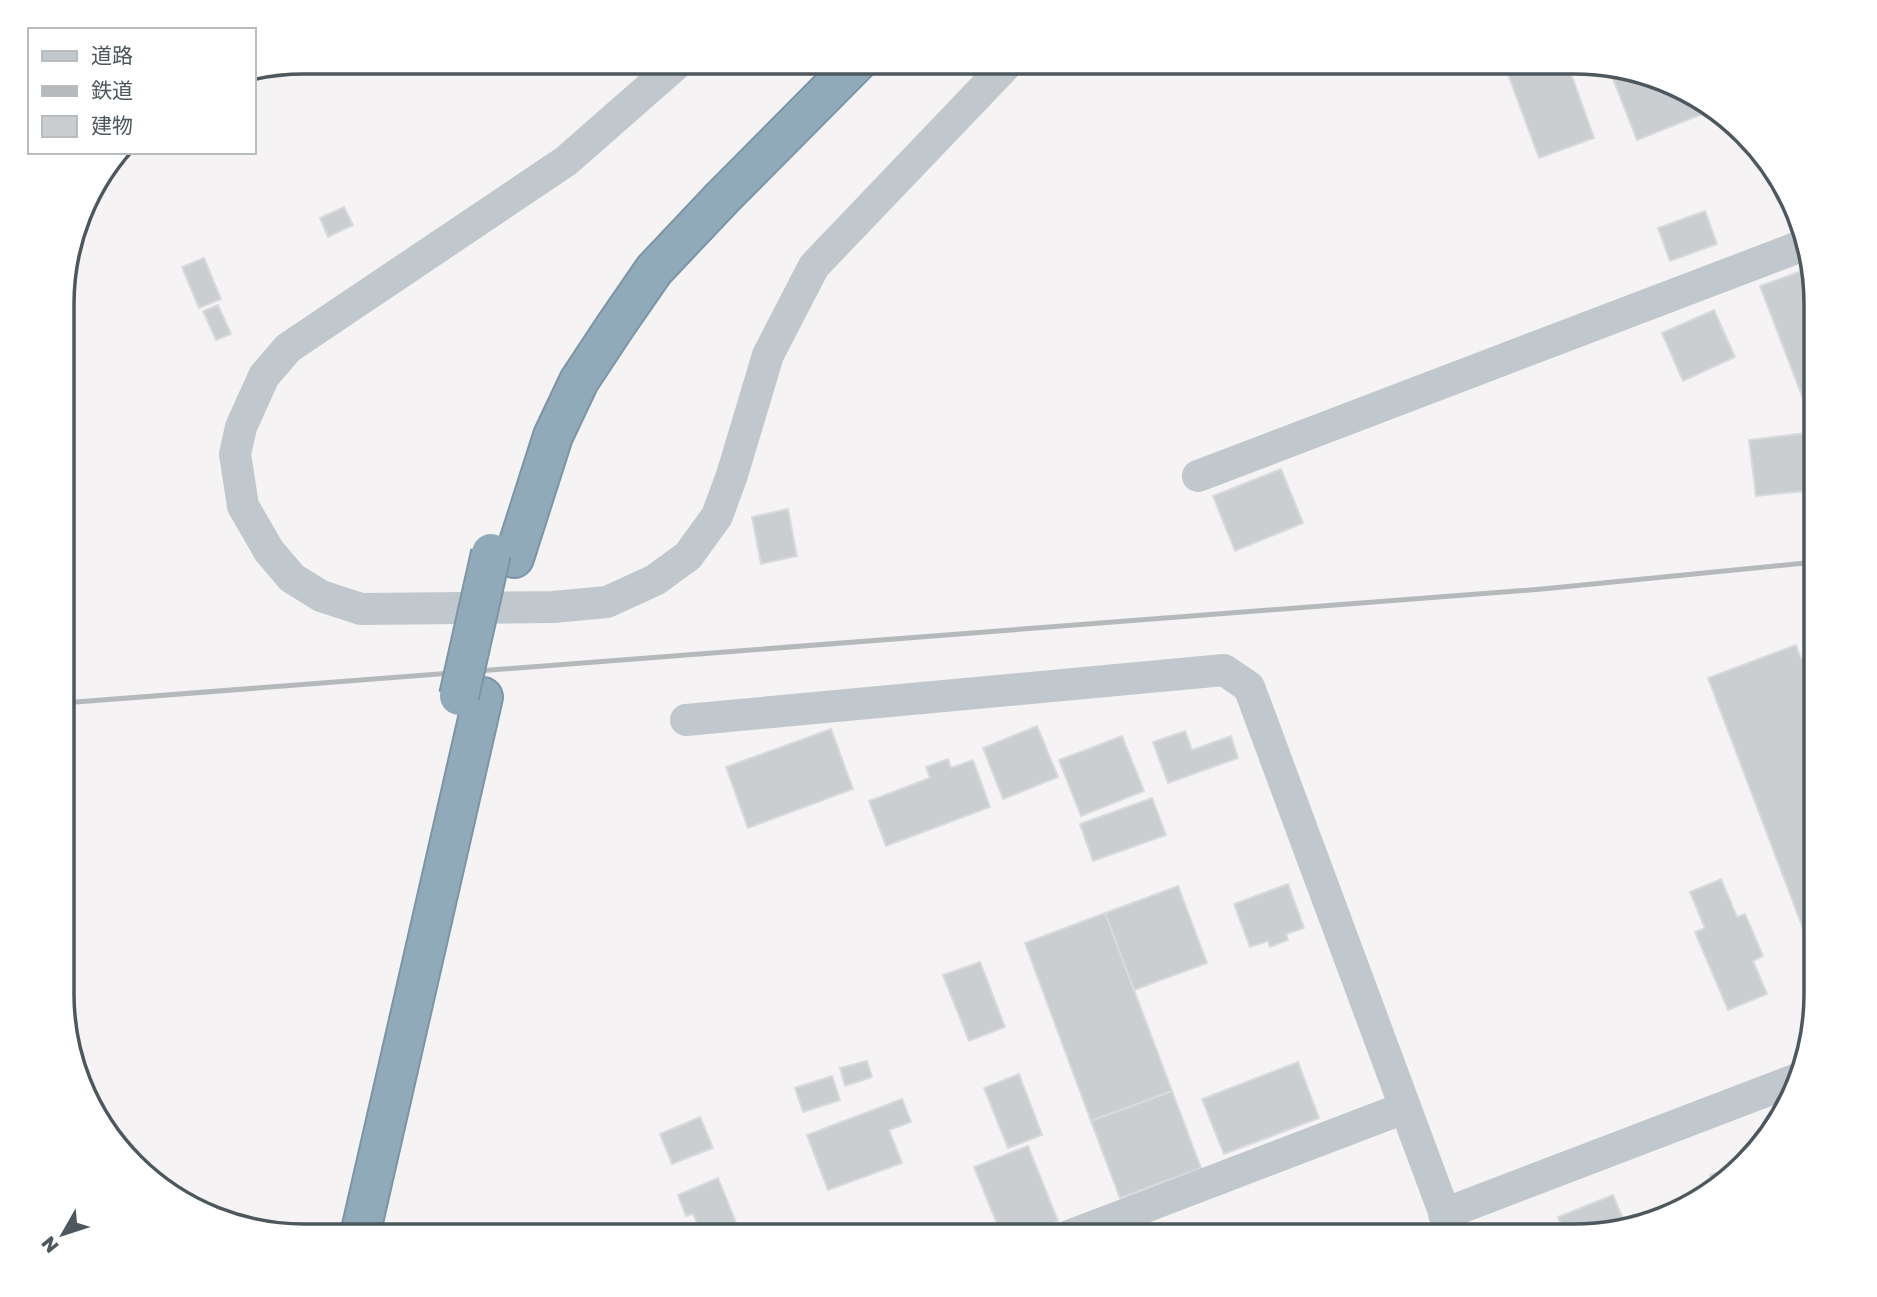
<svg xmlns="http://www.w3.org/2000/svg" width="1877" height="1297" font-family="'Golos Text','Noto Sans JP',sans-serif">
  <rect width="100%" height="100%" fill="#f5f3f3"/>
  <!-- building -->
  <g fill="#caced1" stroke="#d8dadd" stroke-width="2">
    <path d="M1541,62H1567L1594,138L1539,158L1508,74Z"/>
    <path d="M1608,66L1652,74L1704,102L1708,112L1637,140Z"/>
    <path d="M344,207L353,225L328,237L320,218Z"/>
    <path d="M1705,211L1717,244L1670,261L1658,228Z"/>
    <path d="M204,258L221,299L199,308L182,267Z"/>
    <path d="M1810,268L1815,288V430L1760,286Z"/>
    <path d="M218,305L231,334L216,340L203,311Z"/>
    <path d="M1714,310L1735,357L1683,381L1662,333Z"/>
    <path d="M1815,432V490L1756,496L1749,440Z"/>
    <path d="M1281,469L1303,523L1235,551L1213,496Z"/>
    <path d="M788,509L797,556L761,564L752,517Z"/>
    <path d="M1796,645L1801,659L1815,653V927L1804,931L1708,678Z"/>
    <path d="M1037,726L1058,777L1003,799L983,748Z"/>
    <path d="M831,729L853,789L748,828L726,767Z"/>
    <path d="M1185,731L1192,750L1231,736L1238,758L1168,783L1153,742Z"/>
    <path d="M1122,736L1144,791L1081,816L1059,760Z"/>
    <path d="M948,759L951,768L973,760L990,807L886,846L869,801L930,778L926,767Z"/>
    <path d="M1152,798L1166,835L1093,861L1080,824Z"/>
    <path d="M1721,879L1737,917L1745,914L1763,956L1753,961L1767,994L1728,1010L1695,932L1705,928L1690,892Z"/>
    <path d="M1288,884L1304,928L1286,934L1288,940L1270,947L1268,941L1250,947L1234,904Z"/>
    <path d="M1178,886L1207,963L1134,990L1105,913Z"/>
    <path d="M1105,913L1172,1091L1091,1121L1025,943Z"/>
    <path d="M980,962L1005,1027L969,1041L943,975Z"/>
    <path d="M867,1061L872,1077L845,1086L840,1068Z"/>
    <path d="M1298,1062L1319,1118L1224,1154L1202,1099Z"/>
    <path d="M1019,1074L1042,1135L1008,1148L984,1088Z"/>
    <path d="M832,1076L840,1100L803,1112L795,1088Z"/>
    <path d="M1172,1091L1201,1168L1120,1198L1091,1121Z"/>
    <path d="M902,1099L911,1122L889,1130L902,1163L828,1190L807,1135Z"/>
    <path d="M700,1117L713,1148L672,1164L660,1134Z"/>
    <path d="M1028,1146L1058,1221L1020,1236H1002L974,1167Z"/>
    <path d="M1735,1166L1713,1184L1710,1175Z"/>
    <path d="M718,1178L741,1235H702L693,1214L686,1216L678,1195Z"/>
    <path d="M1613,1195L1622,1217L1576,1235L1566,1236L1558,1217Z"/>
  </g>
  <g fill="none" stroke-linecap="round" stroke-linejoin="round">
    <defs>
      <g id="motorway">
        <path d="M514,558L553,436L579,381L616,325L654,270L723,197L858,61"/>
        <path d="M360,1235L483,697"/>
      </g>
    </defs>
    <!-- motorway casing -->
    <use href="#motorway" stroke="#7c95a6" stroke-width="42"/>
    <!-- minor -->
    <g stroke="#c1c8cd" stroke-width="32">
      <path d="M680,61L566,161L288,348L264,376L241,427L235,454L243,506L269,551L292,578L321,596L361,609L553,607L607,602L655,580L688,556L717,516L732,475L768,355L814,266L1009,62"/>
      <path d="M1198,476L1804,245"/>
      <path d="M686,720L1224,670L1249,687L1453,1236"/>
      <path d="M1444,1214L1800,1078"/>
      <path d="M1069,1236L1404,1108"/>
    </g>
    <!-- motorway -->
    <use href="#motorway" stroke="#91aaba" stroke-width="38"/>
    <!-- rail -->
    <path stroke="#b6b9bc" stroke-width="5" d="M63,703L1542,589L1815,562"/>
    <defs>
      <path id="motorway-bridge" d="M459,696L491,553"/>
    </defs>
    <!-- motorway-bridge casing -->
    <use href="#motorway-bridge" stroke="#7c95a6" stroke-width="42" stroke-linecap="butt"/>
    <!-- motorway-bridge -->
    <use href="#motorway-bridge" stroke="#91aaba" stroke-width="38"/>
  </g>
  <!-- crop -->
  <path d="M0 0H1877V1297H0ZM304 74H1574A230 230 0 0 1 1804 304V994A230 230 0 0 1 1574 1224H304A230 230 0 0 1 74 994V304A230 230 0 0 1 304 74Z" fill="#fff" fill-rule="evenodd"/>
  <path fill="none" stroke="#4d585e" stroke-width="3.5" d="M304 74H1574A230 230 0 0 1 1804 304V994A230 230 0 0 1 1574 1224H304A230 230 0 0 1 74 994V304A230 230 0 0 1 304 74Z"/>
  <!-- legend -->
  <rect x="28" y="28" width="228" height="126" fill="#ffffff" stroke="#b8bcbf" stroke-width="2"/>
  <rect x="42" y="51" width="35" height="10" fill="#c1c8cd" stroke="#b8bcbf" stroke-width="2"/>
  <text x="91" y="63" font-size="21" fill="#4d585e">道路</text>
  <rect x="42" y="86" width="35" height="10" fill="#b6b9bc" stroke="#b8bcbf" stroke-width="2"/>
  <text x="91" y="98" font-size="21" fill="#4d585e">鉄道</text>
  <rect x="42" y="116" width="35" height="21" fill="#caced1" stroke="#b8bcbf" stroke-width="2"/>
  <text x="91" y="133" font-size="21" fill="#4d585e">建物</text>
  <!-- north arrow -->
  <g transform="translate(63 1234) rotate(231)" stroke="#ffffff" stroke-width="5" paint-order="stroke">
  <path d="M0-5L12 26L0 18L-12 26Z" fill="#4d585e"/>
  <text y="-10" font-size="19" font-weight="bold" text-anchor="middle" fill="#4d585e">N</text>
  </g>
</svg>
